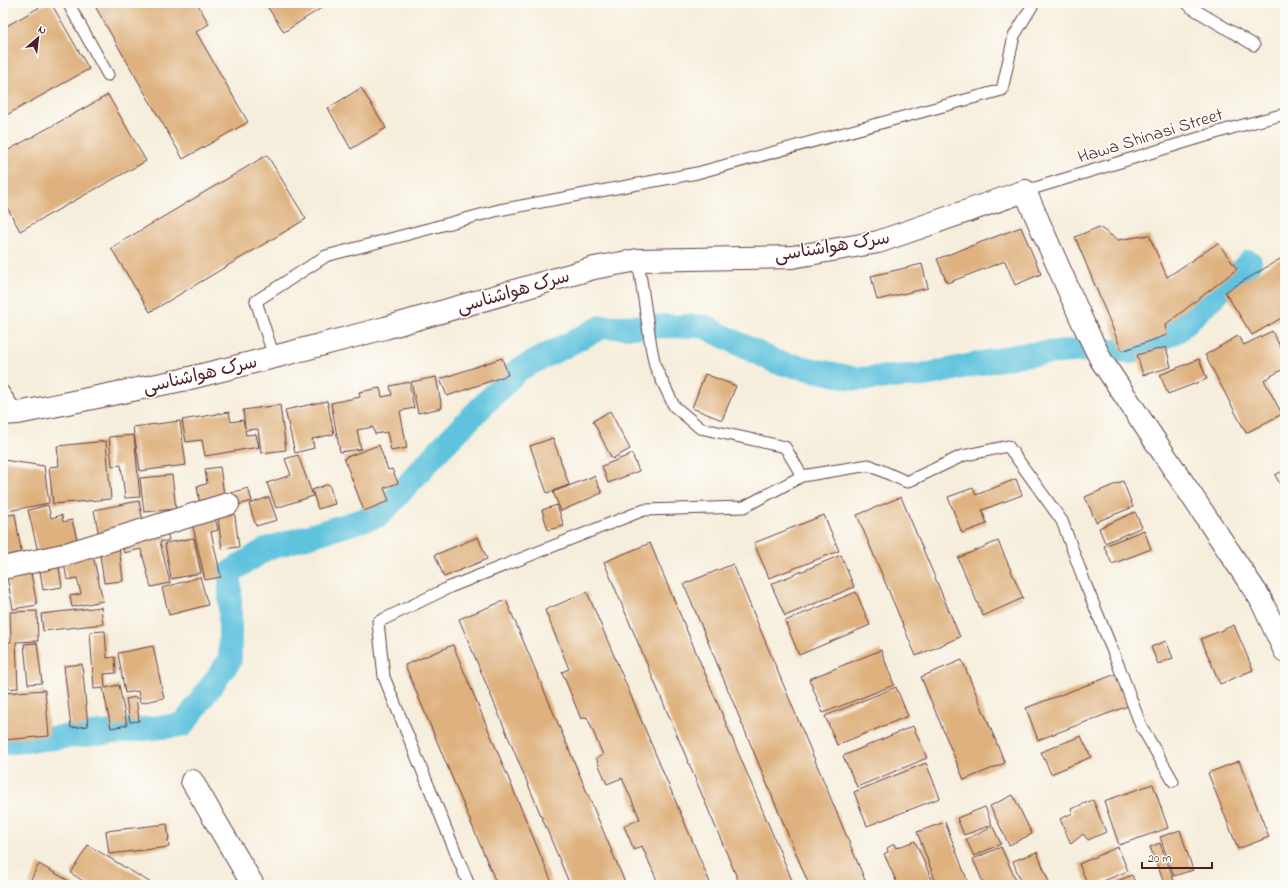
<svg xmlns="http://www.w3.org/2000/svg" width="1288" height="888" font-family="'Indie Flower','Playpen Sans Arabic',sans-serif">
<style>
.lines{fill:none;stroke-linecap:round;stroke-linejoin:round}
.canal{stroke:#60c3de;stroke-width:24}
.building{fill:#deb17e}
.service-casing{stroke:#643e46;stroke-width:13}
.minor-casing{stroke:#643e46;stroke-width:24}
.tertiary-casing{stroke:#643e46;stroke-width:24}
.service{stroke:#fff;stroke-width:11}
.minor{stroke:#fff;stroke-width:22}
.tertiary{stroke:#fff;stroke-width:22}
.labels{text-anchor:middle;stroke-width:3.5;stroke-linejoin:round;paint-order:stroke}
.street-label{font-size:18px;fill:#4a1f2b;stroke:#fdfcf7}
</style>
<rect width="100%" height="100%" fill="#fdfcf7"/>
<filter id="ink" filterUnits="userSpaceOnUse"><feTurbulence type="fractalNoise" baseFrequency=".025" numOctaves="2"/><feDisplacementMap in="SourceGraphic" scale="8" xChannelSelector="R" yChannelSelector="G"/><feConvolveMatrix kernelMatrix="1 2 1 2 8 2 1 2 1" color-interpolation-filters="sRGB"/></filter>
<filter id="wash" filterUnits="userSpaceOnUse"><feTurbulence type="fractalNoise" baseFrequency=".012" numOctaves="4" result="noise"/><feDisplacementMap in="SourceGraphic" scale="16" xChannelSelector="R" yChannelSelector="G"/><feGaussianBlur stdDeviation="0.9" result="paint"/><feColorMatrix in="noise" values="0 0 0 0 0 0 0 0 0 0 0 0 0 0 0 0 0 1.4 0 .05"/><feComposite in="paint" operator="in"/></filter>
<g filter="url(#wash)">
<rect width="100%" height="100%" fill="#f6eedc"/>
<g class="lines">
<path class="canal" d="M3 743 183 725 230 660V572L266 549 380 515 438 451 518 370 602 327 703 326 776 362 857 379 925 375 1020 355 1085 350 1133 352 1177 331 1250 262"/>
</g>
<g id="blocks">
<path class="building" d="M47 3H51L89 69 3 117V28Z
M105 3H197L209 24 196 32 248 122 183 159 96 8Z
M265 3H329L284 32Z
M361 88 386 128 351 149 328 108Z
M108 95 146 161 20 231 3 200V153Z
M267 155 306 219 150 312 111 248Z
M1021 227 1041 274 1015 285 1005 261 947 283 937 259Z
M1099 227 1118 240 1149 235 1167 277 1218 243 1237 269 1165 325 1167 335 1122 351 1075 237Z
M1285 256V316L1252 335 1225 292Z
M922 264 928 288 877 300 871 276Z
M1272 331 1285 356V368L1264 380 1282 414 1246 433 1205 355 1238 336 1244 345Z
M1285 338V351L1279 342Z
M1166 347 1171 367 1143 375 1137 355Z
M502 358 508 375 447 396 440 379Z
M1199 359 1207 379 1168 394 1160 375Z
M705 374 736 386 722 420 692 408Z
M436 377 442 408 418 413 411 382Z
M409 382 414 408 400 411 407 448 391 451 387 432 375 434 373 427 357 430 361 449 340 452 331 403 360 397 359 392 380 388 382 397 392 395 390 386Z
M327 401 334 434 312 439 314 448 295 453 285 410Z
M280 405 286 450 261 453 258 429 245 430 246 435 256 434 259 447 205 456 202 440 186 442 182 420 229 412 231 422 243 420 245 428 243 410Z
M610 411 630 449 612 459 593 421Z
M180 421 186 465 140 471 133 427Z
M134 435 140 497 125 498 121 465 112 466 109 437Z
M553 438 569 485 547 493 530 446Z
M106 441 111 499 53 504 49 467 59 466 57 446Z
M379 445 388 470 392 469 398 483 384 488 389 501 364 511 344 458Z
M632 454 639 471 608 483 602 466Z
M298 455 313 496 276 508 267 483 291 475 285 459Z
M3 460 44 466 49 503 3 512Z
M220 467 225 502 200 505 197 486 207 484 205 469Z
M1285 470V493L1275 475Z
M172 475 176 509 144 512 140 478Z
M594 476 602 493 561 511 553 492Z
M1016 479 1022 495 982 510 987 524 962 533 948 497 973 488 976 495Z
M1123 481 1133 507 1096 522 1085 497Z
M329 484 335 504 318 509 312 490Z
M248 488 252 501 231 507 227 494Z
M269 497 277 520 256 526 249 504Z
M901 497 960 637 916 656 857 515Z
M139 501 144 527 99 536 94 510Z
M48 505 51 518 62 515 63 522 72 520 79 547 39 556 28 510Z
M557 505 564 526 548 530 542 510Z
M234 509 239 547 222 549 217 511Z
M1135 512 1142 527 1105 543 1099 528Z
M15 514 23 563 3 566V516Z
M214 514 218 530 211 532 221 577 205 580 191 518Z
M824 515 839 551 769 578 754 543Z
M166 528 169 540 160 542 170 583 151 587 141 549 124 553 121 540Z
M1144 530 1151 549 1112 564 1104 546Z
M478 537 487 559 444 577 435 555Z
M194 538 201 573 171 579 165 543Z
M998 541 1023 598 983 616 958 558Z
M650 543 794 885H740L604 562Z
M119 546 123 581 104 583 99 548Z
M92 551 103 601 72 607 70 596 81 594 77 578 67 580 63 557Z
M841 555 854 587 785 616 771 584Z
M58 561 62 587 43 590 39 564Z
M733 564 867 885H809L684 584Z
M31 573 37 605 13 609 7 577Z
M200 577 208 605 169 615 162 588Z
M587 592 711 885H659L642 846 634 850 624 826 640 819 622 778 607 784 596 758 603 755 587 717 581 719 562 672 569 669 545 610Z
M856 592 870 625 799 655 785 621Z
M506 600 626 885H570L459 619Z
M101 607 103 624 43 631 41 614Z
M37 611 38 641 16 642 18 688 3 689V643L11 642 10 612Z
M1234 625 1253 670 1220 684 1201 639Z
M105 631 107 658 115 657 116 673 104 674 105 688 119 685 127 725 111 728 103 688 94 689 90 632Z
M1166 641 1173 658 1158 664 1151 647Z
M37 643 42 683 28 684 24 644Z
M453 645 553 885H497L405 665Z
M153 646 164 698 140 703 138 691 125 693 118 653Z
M881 650 894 685 823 713 809 679Z
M962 660 1005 763 964 780 921 677Z
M82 664 88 726 71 728 64 666Z
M1116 674 1128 706 1038 740 1026 708Z
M896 687 908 716 837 745 825 716Z
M45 690 49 736 3 740V693Z
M136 697 139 721 130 722 126 699Z
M913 726 927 758 857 787 843 756Z
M1081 736 1091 757 1051 774 1041 752Z
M1239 761 1269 837 1238 849 1208 773Z
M926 763 940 798 867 826 854 792Z
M1153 784 1168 828 1119 845 1104 801Z
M1013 795 1032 834 1009 845 990 806Z
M1093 800 1106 832 1088 840 1083 834 1071 844 1060 819 1073 813 1071 809Z
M985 807 992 825 964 835 957 818Z
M945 822 969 885H937L917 832Z
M167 824 169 839H168L169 847 109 854 106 831Z
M993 827 1001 844 974 856 966 839Z
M1180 830 1193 870 1174 876 1160 837Z
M915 841 934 885H898L884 854 888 852 887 848 894 844 896 848Z
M1160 843 1174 881 1165 885 1150 847Z
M88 845 151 883 150 885H89L71 873Z
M1001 847 1018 885H984L973 859Z
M1118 847 1128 871 1094 885H1088L1079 864Z
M1037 852 1050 885H1022L1013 861Z
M39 864 76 885H28Z
M1132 875 1136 885H1108Z"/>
</g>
</g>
<g filter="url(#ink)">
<use href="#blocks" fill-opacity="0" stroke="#643e46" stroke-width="1"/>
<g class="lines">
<g class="service-casing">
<path id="service" d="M68 3 108 75
M1187 3 1192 8 1254 45
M1025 191 1232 128 1285 114
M638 260 651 346 655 366 674 406 700 428 785 447 802 476
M274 357 256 301 326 256 499 210 697 173 1002 90 1014 36 1034 3
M3 391 18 413
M469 885 384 677 378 622 450 587 644 510 744 507 802 476 869 465 907 482 962 456 1008 446 1062 521 1085 583 1118 664 1141 726 1173 781"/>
</g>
<g class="minor-casing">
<path id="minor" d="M1025 191 1084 325 1101 360 1260 598 1285 651
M3 568 63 555 228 504
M192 781 253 885"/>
</g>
<g class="tertiary-casing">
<path id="tertiary" d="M3 414 18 413 182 380 274 357 385 328 594 268 638 260 792 257 878 242 1025 191"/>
</g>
<use href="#service" class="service"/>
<use href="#minor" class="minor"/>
<use href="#tertiary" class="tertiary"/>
</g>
</g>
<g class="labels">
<g class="street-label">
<text transform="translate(1150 135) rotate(-17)" y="6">Hawa Shinasi Street</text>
<text transform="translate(832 246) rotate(-9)" y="6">سرک هواشناسی</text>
<text transform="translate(513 291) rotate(-16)" y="6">سرک هواشناسی</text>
<text transform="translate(200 374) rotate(-13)" y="6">سرک هواشناسی</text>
</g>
</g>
<rect width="1288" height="888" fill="none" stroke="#fdfcf7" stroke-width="16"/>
<g transform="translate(38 38) rotate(28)" stroke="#fdfcf7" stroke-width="3" paint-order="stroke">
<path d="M0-3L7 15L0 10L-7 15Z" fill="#4a1f2b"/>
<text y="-6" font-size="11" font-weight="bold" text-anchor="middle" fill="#4a1f2b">N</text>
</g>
<path d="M1142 862v6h70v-6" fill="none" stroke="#4a1f2b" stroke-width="2"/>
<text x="1148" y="862" font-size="12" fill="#4a1f2b" stroke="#fdfcf7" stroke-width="3" paint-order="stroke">20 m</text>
</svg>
